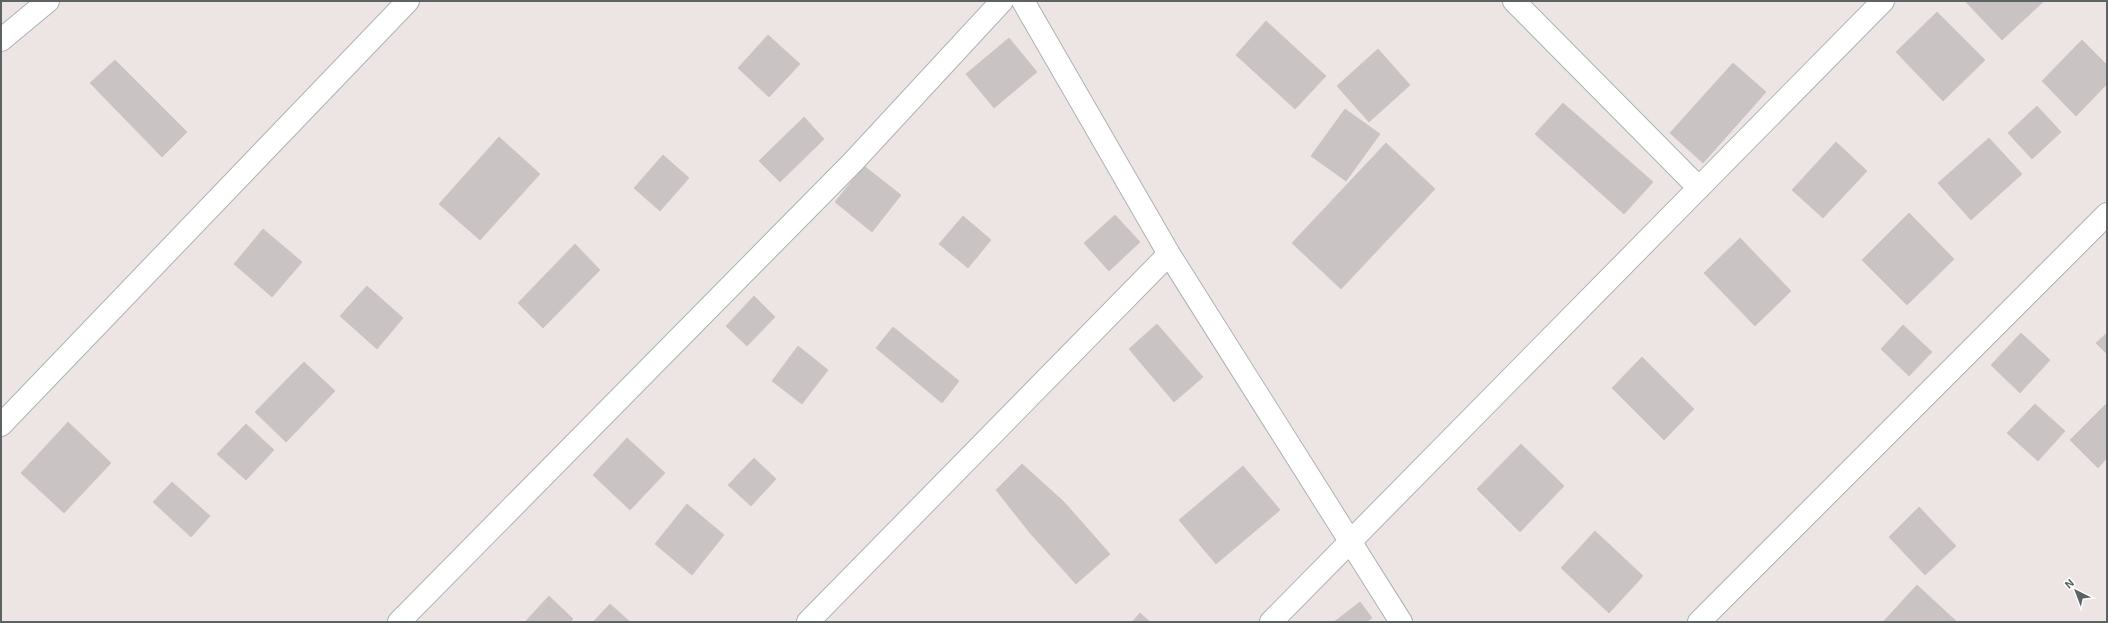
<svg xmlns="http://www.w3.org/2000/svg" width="2108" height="623" font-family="'Exo 2',sans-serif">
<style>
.building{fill:#cac3c3;stroke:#d1c4c4}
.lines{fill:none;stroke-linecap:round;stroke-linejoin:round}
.street-casing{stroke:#adb3b3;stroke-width:24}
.secondary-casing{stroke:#acb3b2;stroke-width:24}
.street{stroke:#fff;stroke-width:22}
.secondary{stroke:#fff;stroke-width:22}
</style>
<rect width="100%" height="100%" fill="#ede5e4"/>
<path class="building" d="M1965 1H2044L2002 40Z
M1937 12 1985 60 1943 101 1896 52Z
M1266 21 1326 76 1295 109 1236 55Z
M768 35 800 64 769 97 738 68Z
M1009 38 1037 72 994 108 966 74Z
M2082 40 2107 65V84L2076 116 2042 81Z
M1378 49 1410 85 1369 122 1337 86Z
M115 60 187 132 162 157 90 83Z
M1733 63 1766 92 1703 163 1670 133Z
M1563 103 1653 182 1624 214 1535 134Z
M2037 106 2061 132 2032 159 2008 133Z
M1345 109 1380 134 1346 181 1311 156Z
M804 117 824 139 780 182 759 161Z
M499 137 540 174 480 240 439 204Z
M1989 138 2022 174 1971 220 1938 183Z
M1836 142 1867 171 1823 218 1792 190Z
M1386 143 1435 189 1341 289 1292 243Z
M663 155 689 178 660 211 634 188Z
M864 166 901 195 872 232 835 202Z
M1909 213 1954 259 1907 305 1862 260Z
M1115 215 1140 242 1109 271 1084 243Z
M963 216 991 240 968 268 939 244Z
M263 229 302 262 272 297 234 264Z
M1740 238 1791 291 1755 326 1704 273Z
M575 244 600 270 543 328 518 303Z
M367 286 403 318 377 349 340 316Z
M754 296 775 317 747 346 726 326Z
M1157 324 1203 377 1174 402 1129 349Z
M1903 325 1932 352 1909 376 1881 349Z
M893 327 959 381 942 403 876 348Z
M2021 333 2050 360 2020 393 1991 365Z
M2107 333V354L2096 343Z
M798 346 828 370 802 404 772 381Z
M1642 357 1694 409 1664 440 1612 388Z
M304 362 335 391 286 442 255 412Z
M2107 403V458L2098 468 2070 440Z
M2035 404 2065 431 2038 461 2007 433Z
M68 422 111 463 64 513 21 473Z
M246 424 274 450 246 480 217 454Z
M627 438 665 473 630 510 593 475Z
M1521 444 1564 486 1520 532 1477 489Z
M754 458 776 479 751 506 728 485Z
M1022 464 1064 502 1030 533 996 490Z
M1243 466 1280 510 1216 564 1179 520Z
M172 482 210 516 191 537 153 502Z
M1064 502 1110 554 1076 584 1030 533Z
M687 504 724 535 692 575 655 544Z
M1919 507 1956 546 1925 575 1889 537Z
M1595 531 1643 576 1609 613 1561 568Z
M1917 585 1957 622H1883Z
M549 596 573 619 570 622H525Z
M1360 602 1372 618 1366 622H1334Z
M610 604 630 622H593Z
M1140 613 1150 622H1132Z"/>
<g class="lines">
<g class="street-casing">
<path id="street" d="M1023 1 1169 254 1401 622
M1514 1 1699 188
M1 425 408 1
M399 622 853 162 1002 1
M808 622 1169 254
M1271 622 1883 1
M1699 622 2107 214"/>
</g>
<g class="secondary-casing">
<path id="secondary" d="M1 40 48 1"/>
</g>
<use href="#street" class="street"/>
<use href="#secondary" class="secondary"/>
</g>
<rect width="2108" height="623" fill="none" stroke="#5c6362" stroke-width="4"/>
<g transform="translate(2076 591) rotate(318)" stroke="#ffffff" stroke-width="3" paint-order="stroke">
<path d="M0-3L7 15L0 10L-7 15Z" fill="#5c6362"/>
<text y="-6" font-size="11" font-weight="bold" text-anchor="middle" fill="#5c6362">N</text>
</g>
</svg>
